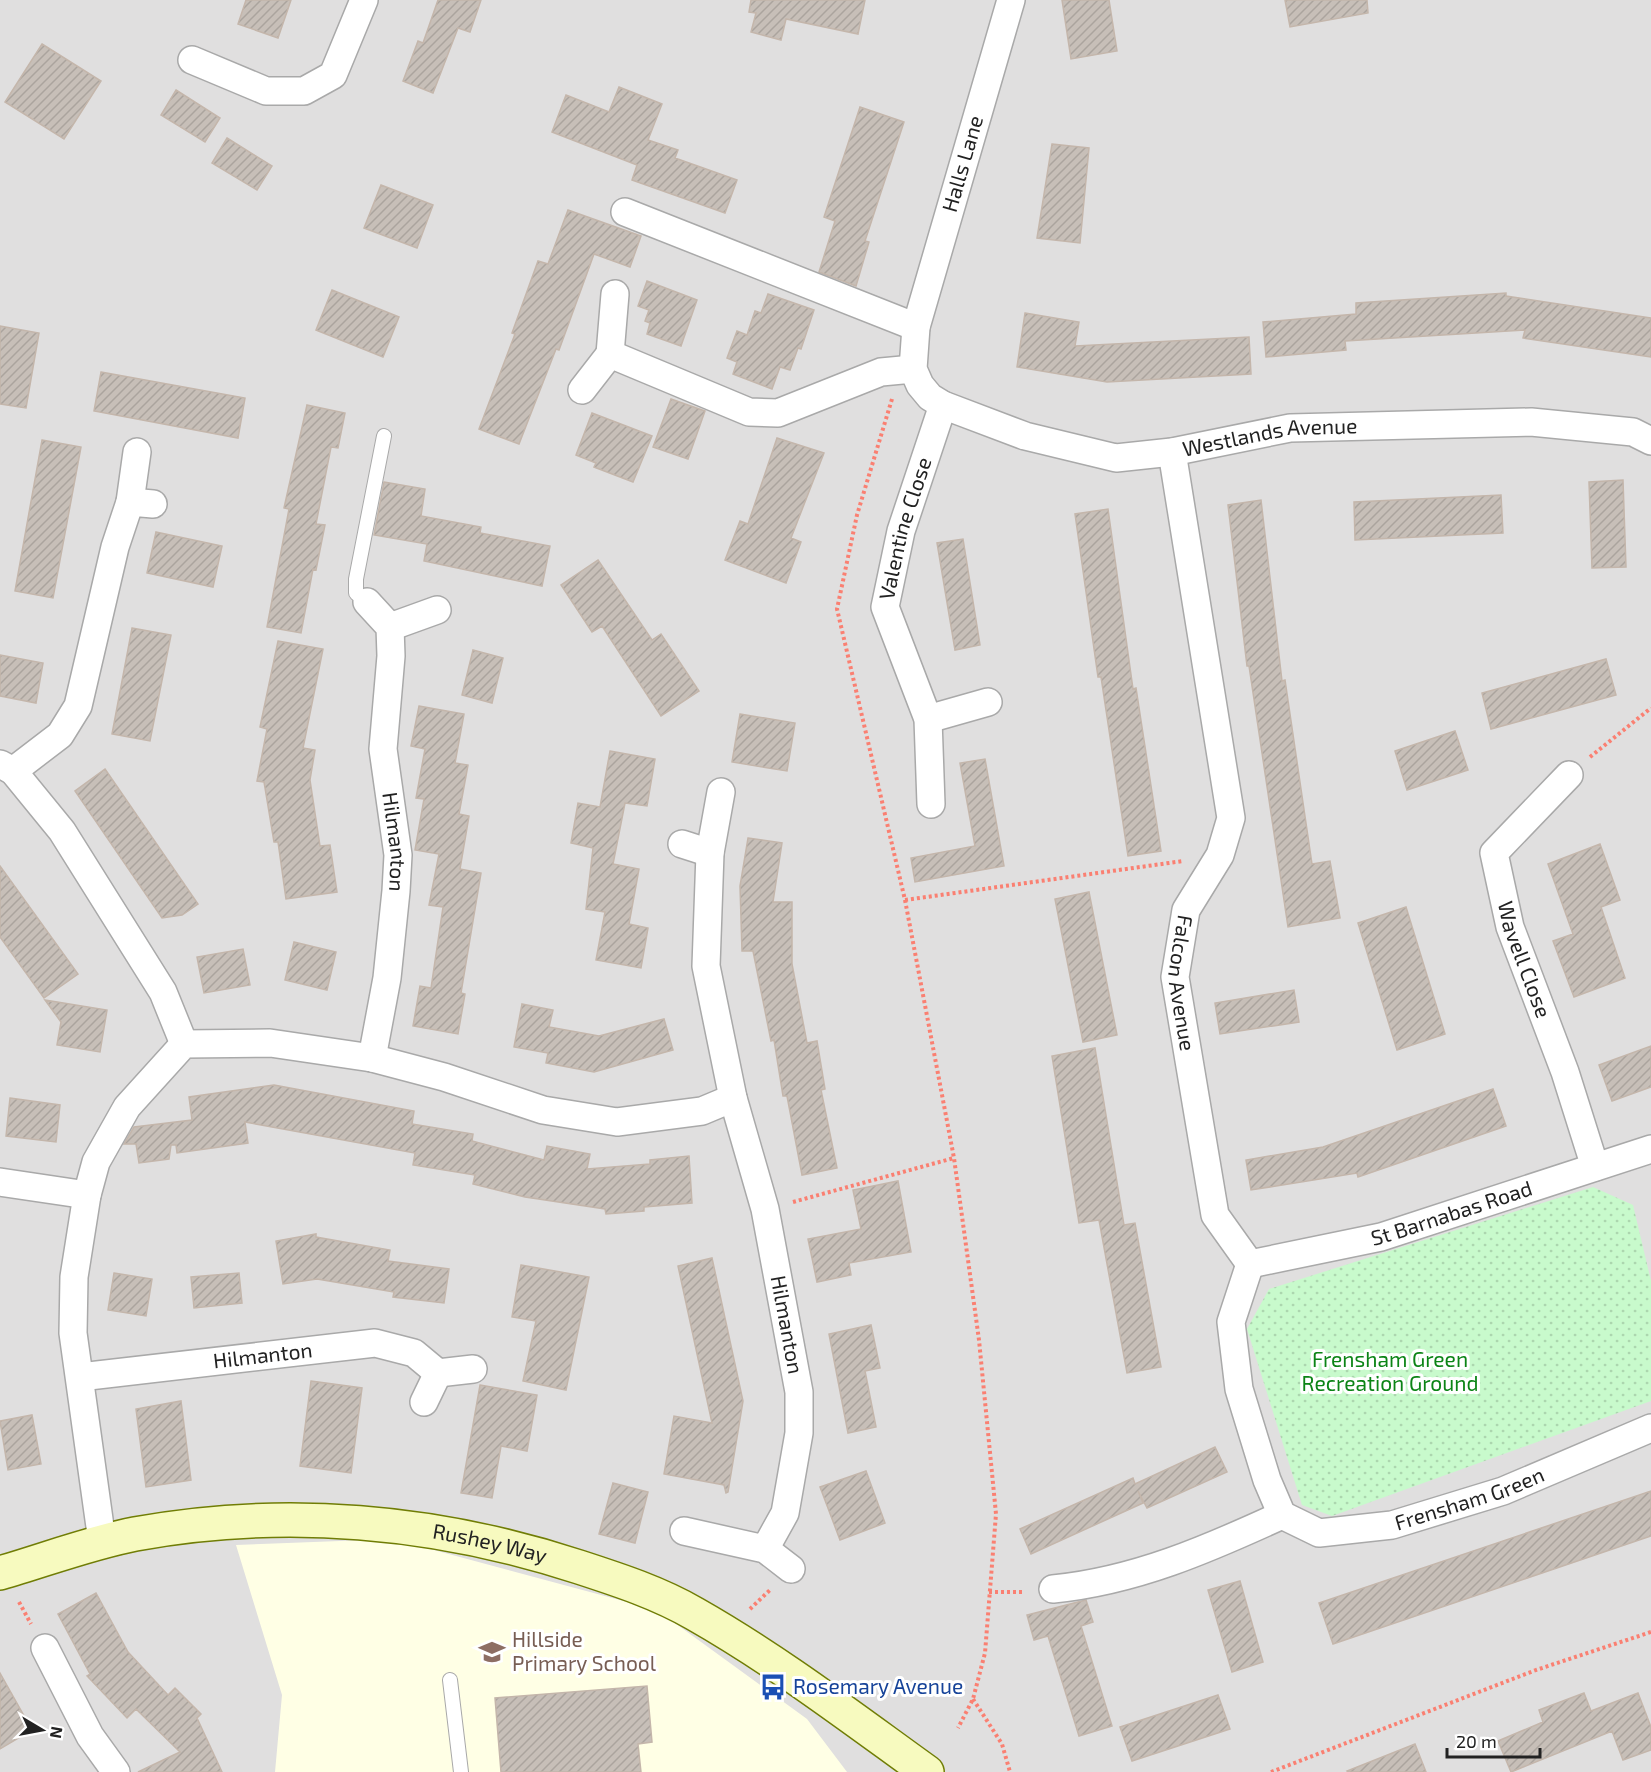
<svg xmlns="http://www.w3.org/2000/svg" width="1651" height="1772" font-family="'Exo 2',sans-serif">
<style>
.residential{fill:#e0dfdf}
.education{fill:#ffffe5}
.park{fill:url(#park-dots)}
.building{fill:url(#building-hatch);stroke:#c4b6ab;stroke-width:1.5}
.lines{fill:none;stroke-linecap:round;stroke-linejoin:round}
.lane-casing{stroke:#a9a9a9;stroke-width:16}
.street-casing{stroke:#a9a9a9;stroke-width:30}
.secondary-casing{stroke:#707d05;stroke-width:36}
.path{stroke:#fa8072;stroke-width:4;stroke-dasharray:3 3;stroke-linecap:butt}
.lane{stroke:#fff;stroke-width:14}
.street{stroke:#fff;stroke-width:27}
.secondary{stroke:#f7fabf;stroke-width:33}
.labels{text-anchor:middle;stroke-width:6;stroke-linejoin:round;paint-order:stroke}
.street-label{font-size:21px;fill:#222;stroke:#fff}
.park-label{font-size:21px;fill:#0c8416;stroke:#fff}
.education-label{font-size:21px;fill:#785e54;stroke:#fff;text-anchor:start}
.transit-label{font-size:21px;fill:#164399;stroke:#fff;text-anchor:start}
</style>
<defs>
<pattern id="park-dots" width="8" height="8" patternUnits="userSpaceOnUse" patternTransform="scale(1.5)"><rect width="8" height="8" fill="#c8facc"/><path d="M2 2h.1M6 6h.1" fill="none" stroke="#acd6af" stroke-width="1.8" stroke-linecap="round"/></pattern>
<pattern id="building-hatch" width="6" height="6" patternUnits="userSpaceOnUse" patternTransform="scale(1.5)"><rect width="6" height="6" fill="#c7bfb8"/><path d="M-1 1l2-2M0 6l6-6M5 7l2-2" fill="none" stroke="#aba49e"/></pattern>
</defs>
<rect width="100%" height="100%" fill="#f2efe9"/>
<path class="residential" d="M0 0H1651V1772H0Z"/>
<path class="education" d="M393 1539 657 1610 807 1719 847 1772H275L282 1695 236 1545Z"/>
<path class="park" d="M1593 1187 1633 1205 1651 1281V1401L1332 1516 1302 1505 1247 1329 1269 1289Z"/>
<path class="building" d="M246 0H291L278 38 238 24Z
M438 0H481L470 32 458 28 433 93 403 81 418 41 423 43Z
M751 0H865L858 34 786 19 781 40 751 32 756 13 749 12Z
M1062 0H1109L1117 51 1071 59Z
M1285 0H1367L1368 13 1290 27Z
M42 44 101 81 64 139 5 102Z
M619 87 662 104 648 140 678 150 675 158 737 180 725 213 632 180 637 165 552 132 566 95 609 112Z
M176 90 220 118 205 142 161 115Z
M860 107 904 122 865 241 869 242 856 286 819 272 835 221 824 217Z
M227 138 272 166 257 190 212 163Z
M1052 144 1089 148 1080 243 1037 238Z
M381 185 433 205 417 248 364 228Z
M568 210 641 236 630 267 594 254 559 350 556 349 519 444 479 429 515 334 512 333 538 261 548 264Z
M647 281 697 300 681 346 647 334 650 323 645 321 649 310 638 306Z
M332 290 399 317 383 357 316 330Z
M1506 293V296L1651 318V357L1523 338 1525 330 1345 341 1346 350 1266 357 1263 322 1356 314V303Z
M768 294 814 310 801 349 798 348 790 370 780 367 772 389 733 374 737 362 727 358 737 331 747 335 755 311 761 313Z
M1025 313 1079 322 1075 346 1249 337 1251 374 1107 382 1017 367Z
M0 326 39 333 26 408 0 404Z
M101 372 245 398 238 438 94 411Z
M671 399 705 411 688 459 653 447Z
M307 405 345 413 338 448 331 447 316 524 325 525 316 570 313 569 301 633 267 627 289 509 284 508Z
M592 413 652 436 633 482 594 467 596 463 576 455Z
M777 438 824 453 791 538 801 542 786 583 725 560 740 521 748 524Z
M42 440 81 447 53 598 15 591Z
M1623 480 1626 567 1592 568 1589 482Z
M384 482 425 489 421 516 481 527 480 533 550 546 542 586 424 561 427 544 374 535Z
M1501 495 1503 533 1355 540 1354 502Z
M1261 500 1282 681 1285 680 1312 864 1330 861 1340 918 1288 927 1249 666H1247L1228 505Z
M1108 509 1133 689 1136 688 1161 851 1128 856 1101 677H1098L1075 514Z
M156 532 222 546 213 587 147 573Z
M963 539 980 645 955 650 937 543Z
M598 560 652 640 661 634 699 691 661 716 602 626 592 632 561 585Z
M132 628 171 635 150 741 112 734Z
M278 641 323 649 303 748 315 750 310 780 320 846 330 845 337 892 286 899 278 842H274L264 782 257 781 267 729 260 727Z
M473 650 503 658 492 703 462 695Z
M0 655 43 663 36 703 0 696Z
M1606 659 1616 695 1491 729 1482 693Z
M419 706 464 714 455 763 468 765 459 814 469 816 460 869 481 873 461 993 465 994 458 1034 413 1026 420 986 431 988 443 907 429 905 439 854 415 850 424 799 416 798 425 749 411 746Z
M740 714 795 723 787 771 732 762Z
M1455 731 1468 770 1407 790 1395 751Z
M610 751 655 759 647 806 625 803 613 864 639 869 629 924 648 928 641 968 596 960 605 912 586 909 593 848 571 843 578 803 600 807Z
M985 759 1004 866 915 882 911 858 975 846 960 763Z
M105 769 198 904 182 915 162 918 75 791Z
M748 838 782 843 773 902H792V964L807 1043 817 1041 825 1089 821 1090 837 1168 802 1175 787 1096H783L774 1040 771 1041 753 951H742L740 886Z
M1600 844 1620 900 1601 907 1625 978 1574 997 1553 941 1573 934 1548 864Z
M0 866 78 974 44 998 0 937Z
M1089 892 1117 1035 1083 1042 1055 899Z
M1406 907 1445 1034 1397 1050 1358 923Z
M294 942 336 952 327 990 285 980Z
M243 949 250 985 204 993 197 957Z
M1294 990 1299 1022 1220 1034 1215 1003Z
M45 1000 107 1010 100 1052 57 1045 61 1022Z
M522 1004 553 1010 549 1027 599 1036 664 1019 673 1050 594 1072 546 1063 548 1053 514 1047Z
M1651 1046V1087L1612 1101 1599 1065Z
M1095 1048 1124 1225 1135 1223 1161 1367 1127 1373 1099 1220 1079 1223 1052 1056Z
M274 1085 414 1111 412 1124 473 1134 472 1141 544 1160 547 1146 590 1154 587 1169 650 1164V1160L689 1156 692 1203 644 1207V1211L606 1214 605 1209 525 1197 473 1184 475 1175 413 1165 415 1153 245 1122 248 1143 177 1153 176 1145H171L169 1159 139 1163 136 1144H124L134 1127 192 1120 189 1097Z
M1493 1089 1506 1126 1358 1177 1357 1173 1251 1190 1246 1160 1323 1147Z
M10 1098 60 1105 56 1142 6 1136Z
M898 1181 911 1252 849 1263 851 1275 817 1282 808 1239 861 1229 853 1190Z
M316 1234V1237L390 1250 388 1261 449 1269 444 1303 393 1297 394 1292 317 1279 283 1284 276 1241Z
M712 1258 743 1401 728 1492 726 1493 724 1485 664 1474 674 1416 712 1423 678 1266Z
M521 1265 589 1277 566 1390 523 1381 536 1321 512 1317Z
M114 1273 152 1279 146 1316 108 1310Z
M239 1273 242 1303 194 1308 191 1277Z
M871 1325 880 1368 865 1371 876 1427 848 1433 829 1334Z
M311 1381 362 1388 351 1473 300 1466Z
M480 1385 537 1395 527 1451 501 1446 492 1498 461 1493Z
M181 1401 191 1480 146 1487 136 1409Z
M32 1415 41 1464 8 1470 0 1421Z
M1215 1447 1227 1472 1147 1508 1138 1491 1143 1503 1031 1554 1020 1529 1133 1478 1135 1484Z
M866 1471 885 1523 840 1540 820 1487Z
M613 1483 648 1492 635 1543 599 1534Z
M1651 1491V1536L1333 1644 1319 1603Z
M1240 1581 1263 1662 1232 1672 1208 1590Z
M96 1593 128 1652 168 1695 175 1688 201 1714 197 1718 222 1772H138L180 1752 136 1709 127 1718 87 1676 90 1674 58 1614Z
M1086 1600 1093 1622 1081 1626 1112 1726 1079 1736 1048 1636 1034 1640 1027 1615Z
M0 1673 32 1730 0 1749Z
M647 1686 652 1742 638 1744 641 1772H501L495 1698Z
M1584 1693 1591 1711 1638 1693 1651 1727V1750L1623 1760 1612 1731 1511 1772 1498 1741 1543 1722 1539 1710Z
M1218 1695 1230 1729 1132 1761 1120 1727Z
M1415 1744 1426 1772H1348L1347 1771Z"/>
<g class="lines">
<g class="lane-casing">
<path id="lane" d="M367 602 356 593V579L384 436
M450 1680 461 1772"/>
</g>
<g class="street-casing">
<g id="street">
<path id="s1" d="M1011 0 916 327 913 369 920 385 930 397 943 405 1025 436 1116 458 1172 452 1290 428 1531 422 1633 432 1651 441"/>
<path d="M192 60 266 91H304L333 75 364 0"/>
<path d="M625 212 916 327"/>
<path d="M610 354 615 294"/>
<path d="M582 390 610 354 749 412 778 413 881 372 913 369"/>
<path id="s2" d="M1172 452 1231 818 1220 855 1186 910 1175 977 1215 1215 1250 1264"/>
<path d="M130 502 137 452"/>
<path id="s3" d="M367 602 390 627 391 656 383 749 398 855 396 891 387 978 372 1058"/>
<path d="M390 627 437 610"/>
<path d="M928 719 988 702"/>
<path d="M0 764 13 771 62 831 163 992 184 1044"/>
<path d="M13 771 60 735 78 706 115 547 130 502 153 504"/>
<path id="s4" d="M1569 775 1494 853 1510 927 1565 1072 1595 1167"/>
<path id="s5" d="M721 792 710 853 706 966 733 1098 765 1209 799 1392V1433L785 1513 765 1549"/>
<path id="s6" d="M931 804 928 719 885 607 901 531 943 405"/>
<path d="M682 844 710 853"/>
<path d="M0 1182 87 1195"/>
<path id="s7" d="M1250 1264 1231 1322 1239 1389 1267 1480 1282 1515 1319 1533 1392 1525 1503 1491 1651 1428"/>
<path id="s8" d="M1250 1264 1381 1237 1651 1149"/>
<path id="s9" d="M80 1377 375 1343 414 1353 438 1373 473 1369"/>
<path d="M424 1402 438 1373"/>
<path d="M684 1531 765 1549 791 1569"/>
<path d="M102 1541 73 1333 74 1277 87 1195 96 1162 127 1107 184 1044 270 1043 372 1058 444 1077 543 1110 617 1122 702 1111 733 1098"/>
<path d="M1053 1589C1135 1581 1208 1549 1282 1515"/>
<path d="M45 1648 90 1736 116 1772"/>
</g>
</g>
<g class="secondary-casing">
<g id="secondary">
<path id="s10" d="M0 1573C45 1560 89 1543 135 1534 284 1507 436 1520 579 1567 619 1580 659 1593 695 1614 776 1660 852 1718 927 1772"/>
</g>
</g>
<path class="path" d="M892 399 857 515 837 609 905 900 954 1158 979 1340 996 1514 985 1653 973 1699 958 1728
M1590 757 1651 708
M905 900 1183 861
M793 1202 954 1158
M989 1592H1024
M19 1602 31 1624
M750 1609 771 1589
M973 1699 1002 1744 1010 1772
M1271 1772 1536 1670 1651 1632"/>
<use href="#lane" class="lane"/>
<use href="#street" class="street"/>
<use href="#secondary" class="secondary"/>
</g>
<defs>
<g id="school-bare" transform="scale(2.07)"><path d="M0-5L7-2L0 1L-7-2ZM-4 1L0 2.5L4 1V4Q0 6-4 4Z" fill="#8d6e63" stroke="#fff" stroke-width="2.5" paint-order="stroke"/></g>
<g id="bus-bare" transform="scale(2.07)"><path d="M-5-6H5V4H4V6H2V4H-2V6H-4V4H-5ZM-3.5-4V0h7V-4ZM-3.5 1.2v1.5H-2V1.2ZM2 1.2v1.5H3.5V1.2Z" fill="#1a4fb4" stroke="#fff" stroke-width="2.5" paint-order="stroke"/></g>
</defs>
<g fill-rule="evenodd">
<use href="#school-bare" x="492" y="1652"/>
<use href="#bus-bare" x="773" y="1687"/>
</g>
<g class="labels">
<g class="street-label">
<text transform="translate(963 164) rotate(-74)" y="7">Halls Lane</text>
<text dy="7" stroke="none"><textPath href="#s1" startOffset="768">Westlands Avenue</textPath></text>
<text dy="7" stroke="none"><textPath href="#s6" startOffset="286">Valentine Close</textPath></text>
<text dy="7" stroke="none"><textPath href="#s3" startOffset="250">Hilmanton</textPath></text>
<text dy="7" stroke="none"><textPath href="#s4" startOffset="219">Wavell Close</textPath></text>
<text dy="7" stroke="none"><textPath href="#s2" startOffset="548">Falcon Avenue</textPath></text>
<text dy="7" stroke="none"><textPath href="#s8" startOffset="208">St Barnabas Road</textPath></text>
<text dy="7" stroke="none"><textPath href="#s5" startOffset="543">Hilmanton</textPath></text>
<text dy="7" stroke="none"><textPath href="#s9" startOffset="184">Hilmanton</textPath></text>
<text dy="7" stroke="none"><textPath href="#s7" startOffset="458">Frensham Green</textPath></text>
<text dy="7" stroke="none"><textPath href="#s10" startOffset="498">Rushey Way</textPath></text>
</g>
<g class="park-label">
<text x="1390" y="1367">Frensham Green<tspan x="1390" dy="24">Recreation Ground</tspan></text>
</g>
<g class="education-label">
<text x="512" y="1647">Hillside<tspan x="512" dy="24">Primary School</tspan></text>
</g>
<g class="transit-label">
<text x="793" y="1694">Rosemary Avenue</text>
</g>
</g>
<g transform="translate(42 1730) rotate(100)" stroke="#ffffff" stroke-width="4.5" paint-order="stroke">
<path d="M0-4.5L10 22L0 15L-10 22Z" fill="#222222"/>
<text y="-9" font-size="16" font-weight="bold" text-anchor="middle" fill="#222222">N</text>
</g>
<path d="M1447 1748v9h93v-9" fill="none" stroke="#222222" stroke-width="3"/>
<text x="1456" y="1748" font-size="18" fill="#222222" stroke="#ffffff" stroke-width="4.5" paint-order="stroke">20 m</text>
</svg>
